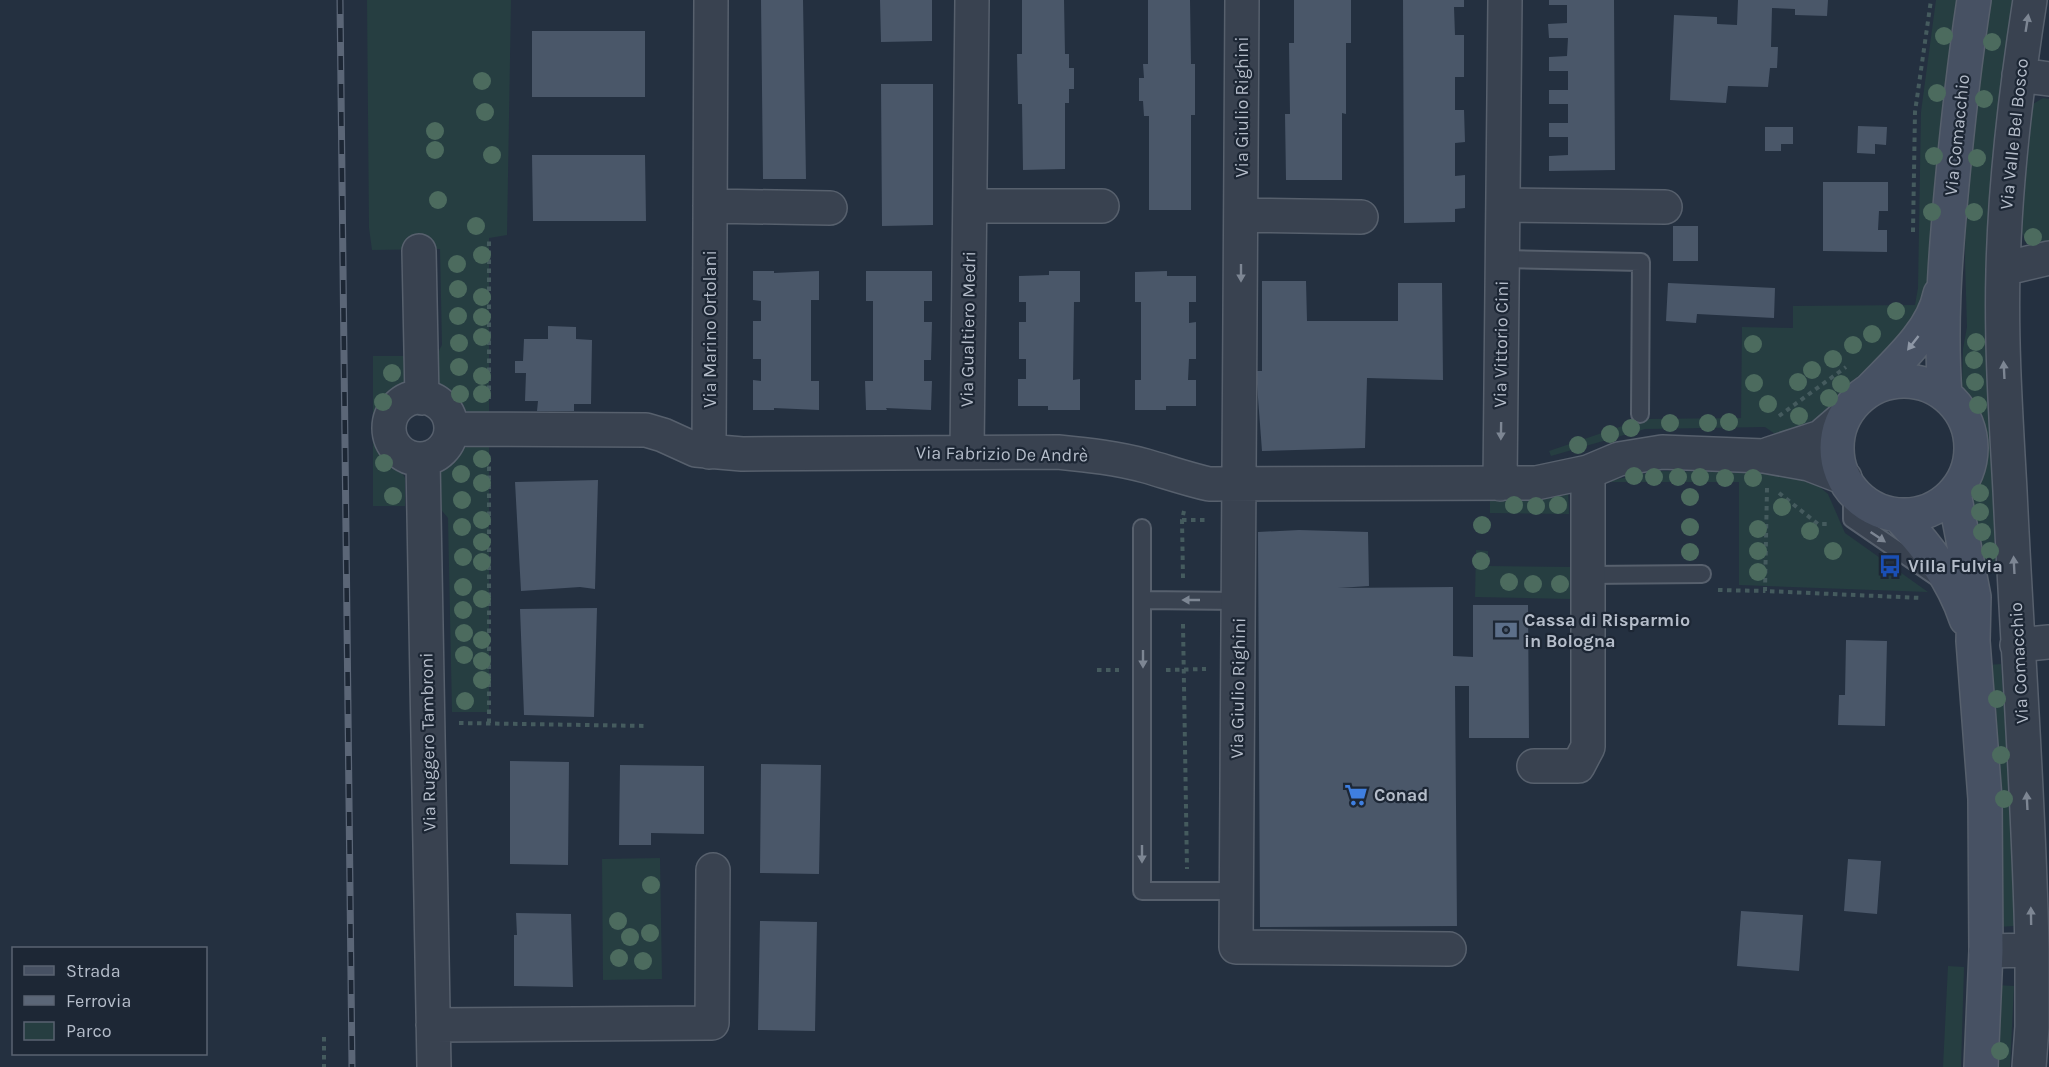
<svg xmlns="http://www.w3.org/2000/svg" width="2049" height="1067" font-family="Karla,sans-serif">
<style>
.green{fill:#263e41}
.building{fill:#4a5769}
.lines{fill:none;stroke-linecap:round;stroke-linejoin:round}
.lane-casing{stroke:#57606d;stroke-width:20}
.street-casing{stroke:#57606d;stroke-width:36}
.secondary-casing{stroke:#57606d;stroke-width:36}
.path{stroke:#455b5e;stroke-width:4;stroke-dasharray:4.5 4.5;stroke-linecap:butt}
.lane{stroke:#394250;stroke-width:16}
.street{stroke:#394250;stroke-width:33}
.secondary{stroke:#475163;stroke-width:33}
.rail-casing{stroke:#5b6677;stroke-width:7}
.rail{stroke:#1d2735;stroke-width:4.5;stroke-dasharray:14;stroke-linecap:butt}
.tree{fill:#4c6b5e}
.oneway{fill:#7d8693}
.oneway2{fill:#8e97a6}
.labels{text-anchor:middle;stroke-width:4.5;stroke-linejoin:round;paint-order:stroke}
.street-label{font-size:18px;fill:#b5bdca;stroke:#1d2735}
.poi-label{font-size:18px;font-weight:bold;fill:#b5bdca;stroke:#1d2735;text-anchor:start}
</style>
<rect width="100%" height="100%" fill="#243040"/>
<path class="green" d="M367 0H511L507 235 489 238V414C473 412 441 411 435 391 434 387 435 380 435 376 435 364 435 356 442 345L440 249 372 250 369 228Z
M1936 0H1959L1935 281 1886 360 1866 370 1846 386 1820 417 1778 436 1765 427 1645 429 1551 456 1549 451 1643 419 1741 418 1742 327 1793 328V306L1915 305 1918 288 1921 112Z
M1989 0H2020L2007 580 1984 569 1967 501 1981 462 1980 439 1966 409 1962 385 1963 349 1967 327 1965 260 1966 184Z
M2043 98 2049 99V245L2037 248 2027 243 2020 229 2033 104Z
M373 356H404V383L400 393 393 401 383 426 384 442 405 478V506H373Z
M489 443V712H452L448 518 438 506C438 496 436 476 438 467 444 448 473 446 489 443Z
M1657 471 1797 473 1815 483 1828 494 1845 533 1928 592 1739 585V482H1604Z
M1568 489 1569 514 1490 513V498Z
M1476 550 1488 551V566L1571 567 1570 599 1475 597Z
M2001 664 2011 810 2014 926 1997 927 1988 665Z
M660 858 662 979 603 980 602 859Z
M1948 966 1964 967 1961 1067H1943Z
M1996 985 2014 986 2010 1067H1992Z"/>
<path class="building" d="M761 0H803L806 179H763Z
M880 0H932V41L881 42Z
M1022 0H1064L1065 54H1069V68H1074V89H1069V103H1065V169L1023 170 1022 104H1018L1017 54H1022Z
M1148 0H1190L1191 64H1195V115H1191V210H1149V116H1144L1143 101H1139V78H1144L1143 64H1148Z
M1294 0H1351V43H1346V114L1342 113V180H1286L1285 114H1290L1289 43H1294Z
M1403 0H1464V7H1454L1455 35H1464V77H1455V110H1464L1465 142 1455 143V176L1465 175V208L1455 209V222L1404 223Z
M1549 0H1614L1615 170 1549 171V156L1568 155V137H1549V123H1568V104H1549V90H1568V71H1549V57L1567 56 1568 38H1549L1548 24 1567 23V5H1549Z
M1738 0H1828L1827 16 1795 15V9L1772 8 1771 47H1778L1777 68H1770L1768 87 1728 86 1726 103 1670 100 1674 15 1717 17V24L1737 25Z
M532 31H645V97H532Z
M881 84H933V225L882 226Z
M1858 126 1887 127 1886 145 1875 144V154L1857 153Z
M1765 127H1793V144H1781V151H1765Z
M532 155H645L646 221H533Z
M1823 182H1888V211H1879L1878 230H1887V252L1823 251Z
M1673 226H1698V261H1673Z
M753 271H774V273L819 271V300H811V381H819V410L774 408V410H753V380L761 381V359H753V321H761V301L753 300Z
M866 271H932V301H924V322H932L931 360H924V381H932L931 410 886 408 887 410H866L865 381H873V301H866Z
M1049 271H1080V302H1074L1073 380 1080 379V410H1048V406H1018V379H1026V359H1019V322H1026V302H1019V276L1049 275Z
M1167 271V276H1196V302H1189V323L1196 322V359H1189L1188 380H1196V406H1166V410H1135V380H1141V302H1135V272Z
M1262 281H1306L1307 321H1398V283H1442L1443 380 1367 378 1365 448 1262 451 1256 371H1262Z
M1668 283 1775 288 1774 318 1697 314 1696 323 1666 321Z
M548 326 576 327V339L592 340 591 404H574V411H537L538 401H525L526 373H515V361H523L524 339H548Z
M598 480 595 589 580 587 521 591 515 482Z
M1299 530 1368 532 1369 586 1338 588 1453 587V656L1473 657V605H1528L1529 738H1469V686H1455L1457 926 1260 927 1258 532Z
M597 608 594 717 524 715 520 609Z
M1846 640 1887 641 1885 726 1838 725 1839 695H1845Z
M510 761 569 762 568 865 510 864Z
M761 764 821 765 819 874 760 873Z
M620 765 704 766V834L651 833V845H619Z
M1848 859 1881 861 1877 914 1844 911Z
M1741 911 1803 915 1799 971 1737 966Z
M516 913 571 914 573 987 514 986V935H517Z
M760 921 817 922 815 1031 758 1030Z"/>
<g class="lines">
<g class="lane-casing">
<path id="lane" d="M1502 259 1641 262 1640 414
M1852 492V519L1935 576
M1142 528V891H1237
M1588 575 1702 574
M1142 600 1239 601"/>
</g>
<g class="street-casing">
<path id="street" d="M1242 0 1236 947 1449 949
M2019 75 2049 79
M1503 205 1665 207
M710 206 830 208
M970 206H1102
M1242 215 1361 217
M419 251 422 398
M2003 269 2049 258
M389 428a31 31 0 1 1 62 0a31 31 0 1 1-62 0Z
M451 429 646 430 663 435 696 450 742 454 1058 452C1088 455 1117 458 1146 466 1167 472 1187 479 1209 484L1536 483 1588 472 1619 459 1662 452 1764 456 1809 464 1845 478
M709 452 711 0
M967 452 972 0
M1769 454 1821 437 1842 419
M423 459 434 1067
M1500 484 1505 0
M2017 645 2049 642
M1534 766H1578L1588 747V472
M1986 951 2032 950C2029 797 2017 644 2010 491 2006 418 2001 345 2003 271 2005 180 2016 90 2030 0
M433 1025 712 1023 713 870
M2029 1067 2032 1027V950"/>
</g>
<g class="secondary-casing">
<path id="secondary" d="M1837 448a67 67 0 1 1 134 0a67 67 0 1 1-134 0Z
M1871 389C1896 363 1933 331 1940 294
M1945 395C1940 328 1945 261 1951 195 1957 130 1964 65 1974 0
M1954 493 1974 597 1973 641 1985 799 1986 951 1981 1067
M1899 516C1927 546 1953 579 1966 619"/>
</g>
<path class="path" d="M1913 232 1915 112 1931 0
M489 399V237
M1779 416 1846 367
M1767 488 1765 591 1922 598
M1779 493 1818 524H1830
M1182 520H1208
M1183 578 1182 520 1184 511
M1718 590 1765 591
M1183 624 1187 869
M1097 670H1119
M1166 670 1206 669
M459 723 647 726
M489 723V460
M324 1037V1067"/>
<use href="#lane" class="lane"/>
<use href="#street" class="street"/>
<use href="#secondary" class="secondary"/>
<g class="rail-casing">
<path id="rail" d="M340 0 352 1067"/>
</g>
<use href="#rail" class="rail"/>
</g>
<g class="tree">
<circle cx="1944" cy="36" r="9"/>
<circle cx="1992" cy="42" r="9"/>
<circle cx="482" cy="81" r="9"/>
<circle cx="1937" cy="93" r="9"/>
<circle cx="1984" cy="99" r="9"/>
<circle cx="485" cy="112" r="9"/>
<circle cx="435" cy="131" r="9"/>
<circle cx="435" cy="150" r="9"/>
<circle cx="492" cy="155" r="9"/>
<circle cx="1934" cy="156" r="9"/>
<circle cx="1977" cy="158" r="9"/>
<circle cx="438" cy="200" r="9"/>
<circle cx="1932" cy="212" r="9"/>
<circle cx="1974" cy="212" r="9"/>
<circle cx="476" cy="226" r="9"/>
<circle cx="2033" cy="237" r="9"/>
<circle cx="482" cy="255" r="9"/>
<circle cx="457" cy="264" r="9"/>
<circle cx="458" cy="289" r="9"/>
<circle cx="482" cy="297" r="9"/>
<circle cx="1896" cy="311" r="9"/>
<circle cx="458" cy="316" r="9"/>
<circle cx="482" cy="317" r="9"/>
<circle cx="1872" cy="334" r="9"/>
<circle cx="482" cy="337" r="9"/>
<circle cx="1976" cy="342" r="9"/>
<circle cx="459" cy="343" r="9"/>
<circle cx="1753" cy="344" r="9"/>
<circle cx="1853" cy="345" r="9"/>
<circle cx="1833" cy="359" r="9"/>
<circle cx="1974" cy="360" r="9"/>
<circle cx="459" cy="367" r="9"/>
<circle cx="1812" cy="370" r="9"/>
<circle cx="392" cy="373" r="9"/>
<circle cx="482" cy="376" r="9"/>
<circle cx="1798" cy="382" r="9"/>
<circle cx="1975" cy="382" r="9"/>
<circle cx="1754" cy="383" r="9"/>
<circle cx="1841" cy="384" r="9"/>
<circle cx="460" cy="394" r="9"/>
<circle cx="482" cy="394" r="9"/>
<circle cx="1829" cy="398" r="9"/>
<circle cx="383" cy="402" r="9"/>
<circle cx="1768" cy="404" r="9"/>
<circle cx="1978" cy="405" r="9"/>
<circle cx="1799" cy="416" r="9"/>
<circle cx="1729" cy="422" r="9"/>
<circle cx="1670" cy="423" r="9"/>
<circle cx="1708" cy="423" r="9"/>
<circle cx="1631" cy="428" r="9"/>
<circle cx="1610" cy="434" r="9"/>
<circle cx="1578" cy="445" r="9"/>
<circle cx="482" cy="459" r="9"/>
<circle cx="384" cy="463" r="9"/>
<circle cx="461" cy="474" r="9"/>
<circle cx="1634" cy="476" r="9"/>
<circle cx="1654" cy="477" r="9"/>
<circle cx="1678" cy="477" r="9"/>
<circle cx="1700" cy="477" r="9"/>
<circle cx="1725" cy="478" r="9"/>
<circle cx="1753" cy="478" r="9"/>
<circle cx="482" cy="483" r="9"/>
<circle cx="1980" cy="493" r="9"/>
<circle cx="393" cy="496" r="9"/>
<circle cx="1690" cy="497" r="9"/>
<circle cx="462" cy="500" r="9"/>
<circle cx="1514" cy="505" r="9"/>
<circle cx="1558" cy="505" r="9"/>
<circle cx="1536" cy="506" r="9"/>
<circle cx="1782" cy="507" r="9"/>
<circle cx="1980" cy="512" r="9"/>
<circle cx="482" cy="520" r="9"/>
<circle cx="1482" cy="525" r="9"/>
<circle cx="462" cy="527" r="9"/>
<circle cx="1690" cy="527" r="9"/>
<circle cx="1758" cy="529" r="9"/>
<circle cx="1810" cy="531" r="9"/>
<circle cx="1982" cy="532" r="9"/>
<circle cx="482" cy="542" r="9"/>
<circle cx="1758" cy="551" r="9"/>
<circle cx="1833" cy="551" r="9"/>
<circle cx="1990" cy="551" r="9"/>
<circle cx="1690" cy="552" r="9"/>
<circle cx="463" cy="557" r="9"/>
<circle cx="1481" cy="561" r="9"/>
<circle cx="482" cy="562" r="9"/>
<circle cx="1758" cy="572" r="9"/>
<circle cx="1509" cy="582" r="9"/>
<circle cx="1533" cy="584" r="9"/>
<circle cx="1560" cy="584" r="9"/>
<circle cx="463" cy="587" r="9"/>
<circle cx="482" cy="599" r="9"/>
<circle cx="463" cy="610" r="9"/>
<circle cx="464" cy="633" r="9"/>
<circle cx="482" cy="640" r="9"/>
<circle cx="464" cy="655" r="9"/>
<circle cx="482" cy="661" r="9"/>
<circle cx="482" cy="680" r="9"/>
<circle cx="1997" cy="699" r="9"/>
<circle cx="465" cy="701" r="9"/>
<circle cx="2001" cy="755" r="9"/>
<circle cx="2004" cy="799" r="9"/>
<circle cx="651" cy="885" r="9"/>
<circle cx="618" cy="921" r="9"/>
<circle cx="650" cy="933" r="9"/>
<circle cx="630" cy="937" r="9"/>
<circle cx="619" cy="958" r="9"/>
<circle cx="643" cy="961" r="9"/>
<circle cx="2000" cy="1051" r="9"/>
</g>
<defs><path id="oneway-solid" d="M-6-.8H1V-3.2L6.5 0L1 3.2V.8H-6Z" transform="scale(1.5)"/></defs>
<g class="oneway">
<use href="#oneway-solid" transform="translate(2027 23) rotate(-81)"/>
<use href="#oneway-solid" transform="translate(1241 273) rotate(90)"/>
<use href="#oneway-solid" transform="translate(2004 370) rotate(-93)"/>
<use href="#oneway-solid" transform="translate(1501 431) rotate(91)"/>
<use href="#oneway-solid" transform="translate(1878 537) rotate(34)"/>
<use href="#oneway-solid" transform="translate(2014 565) rotate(-93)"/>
<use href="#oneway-solid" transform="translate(1191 600) rotate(-180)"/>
<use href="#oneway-solid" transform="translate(1143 659) rotate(90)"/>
<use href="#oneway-solid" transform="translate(2027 801) rotate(-93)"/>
<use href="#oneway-solid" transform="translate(1142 854) rotate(90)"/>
<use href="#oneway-solid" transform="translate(2031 916) rotate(-91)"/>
</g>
<use class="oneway2" href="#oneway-solid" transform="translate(1913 343) rotate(128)"/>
<defs>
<g id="bus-bare" transform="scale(1.8)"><path d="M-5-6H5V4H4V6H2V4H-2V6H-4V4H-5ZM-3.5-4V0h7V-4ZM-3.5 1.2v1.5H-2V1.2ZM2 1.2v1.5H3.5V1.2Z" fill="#1a4fb4" stroke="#1d2735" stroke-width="2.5" paint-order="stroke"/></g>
<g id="bank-bare" transform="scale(1.8)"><path d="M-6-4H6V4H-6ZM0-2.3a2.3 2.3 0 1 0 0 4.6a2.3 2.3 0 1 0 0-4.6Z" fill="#5c6f8a" stroke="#1d2735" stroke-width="2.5" paint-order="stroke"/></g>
<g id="supermarket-bare" transform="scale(1.8)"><path d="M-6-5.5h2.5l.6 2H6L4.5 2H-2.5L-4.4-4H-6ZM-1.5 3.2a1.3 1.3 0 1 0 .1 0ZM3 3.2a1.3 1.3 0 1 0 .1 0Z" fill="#3f7fe0" stroke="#1d2735" stroke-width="2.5" paint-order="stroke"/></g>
</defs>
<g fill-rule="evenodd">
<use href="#bus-bare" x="1890" y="566"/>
<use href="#bank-bare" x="1506" y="630"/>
<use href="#supermarket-bare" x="1356" y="795"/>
</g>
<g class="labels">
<g class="street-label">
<text transform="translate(1242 107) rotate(-90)" y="6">Via Giulio Righini</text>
<text transform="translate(2014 134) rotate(-84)" y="6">Via Valle Bel Bosco</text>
<text transform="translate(1957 135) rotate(-84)" y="6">Via Comacchio</text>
<text transform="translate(710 329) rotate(-90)" y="6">Via Marino Ortolani</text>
<text transform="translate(968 329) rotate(-89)" y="6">Via Gualtiero Medri</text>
<text transform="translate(1501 344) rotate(-89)" y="6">Via Vittorio Cini</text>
<text transform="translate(1002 454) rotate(1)" y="6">Via Fabrizio De Andrè</text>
<text transform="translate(2019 663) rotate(-93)" y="6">Via Comacchio</text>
<text transform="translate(1238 688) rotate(-89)" y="6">Via Giulio Righini</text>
<text transform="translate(428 742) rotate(-91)" y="6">Via Ruggero Tambroni</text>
</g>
<g class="poi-label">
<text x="1908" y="572">Villa Fulvia</text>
<text x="1524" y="626">Cassa di Risparmio<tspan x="1524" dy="21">in Bologna</tspan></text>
<text x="1374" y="801">Conad</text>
</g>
</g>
<rect x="12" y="947" width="195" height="108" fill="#1d2735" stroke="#5a6371" stroke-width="1.5"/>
<rect x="24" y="966" width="30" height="9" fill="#475163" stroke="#5a6371" stroke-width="1.5"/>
<text x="66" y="977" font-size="18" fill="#b5bdca">Strada</text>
<rect x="24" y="996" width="30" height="9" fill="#5b6677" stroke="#5a6371" stroke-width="1.5"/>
<text x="66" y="1007" font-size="18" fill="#b5bdca">Ferrovia</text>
<rect x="24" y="1022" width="30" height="18" fill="#263e41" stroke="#5a6371" stroke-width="1.5"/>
<text x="66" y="1037" font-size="18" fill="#b5bdca">Parco</text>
</svg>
